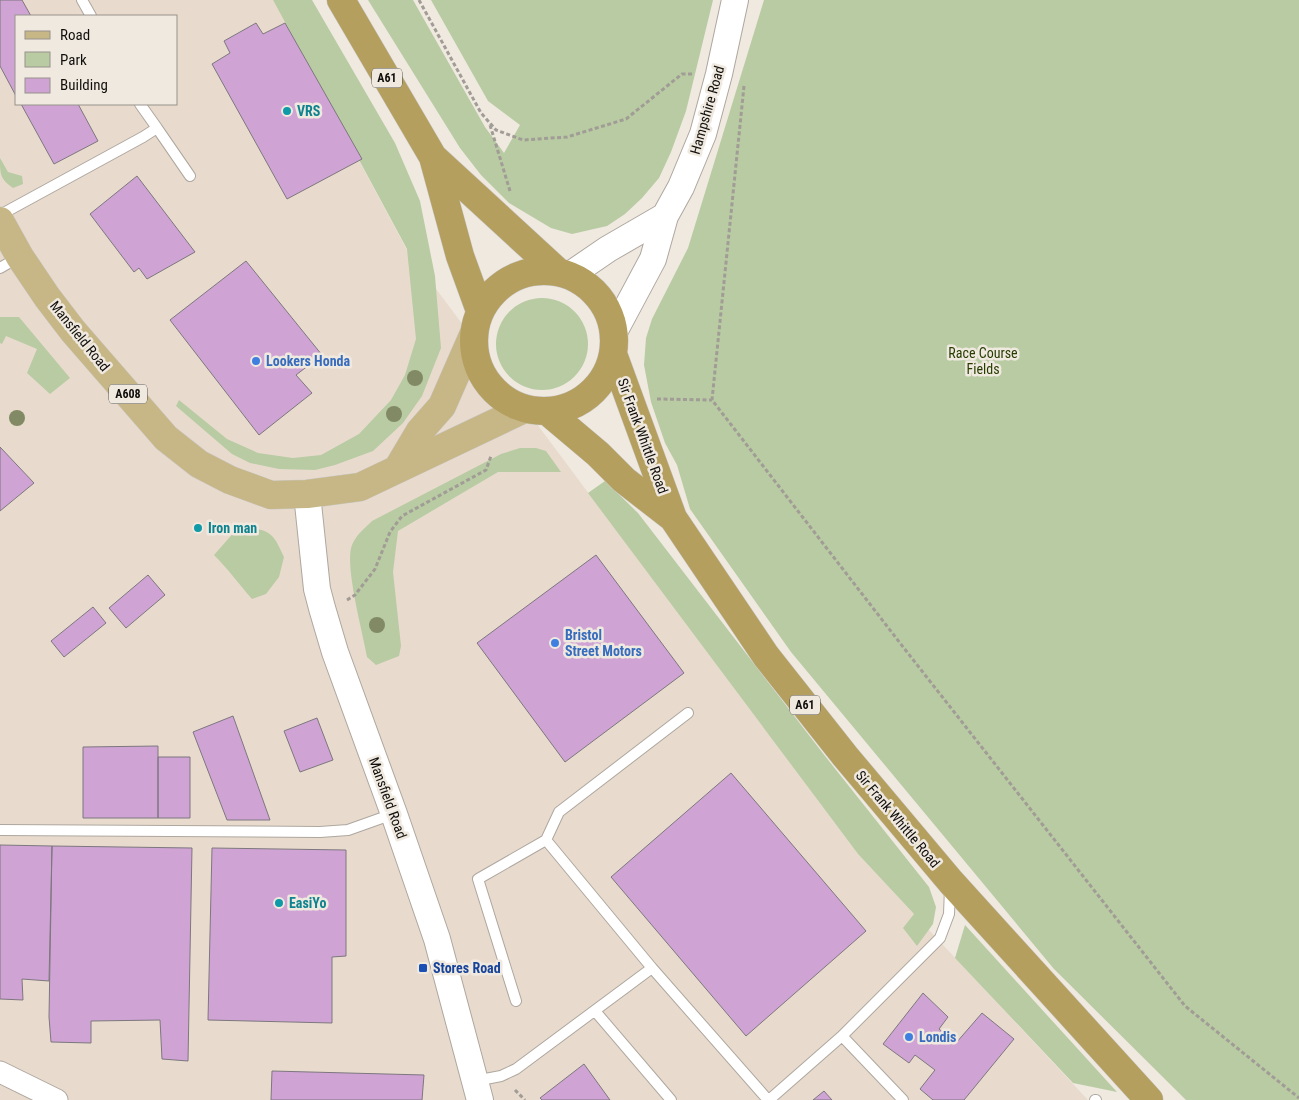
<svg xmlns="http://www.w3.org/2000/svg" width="1299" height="1100" font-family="'Roboto Condensed',sans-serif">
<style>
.built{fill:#e8dbcd;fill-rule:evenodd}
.green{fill:#b8cba3}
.building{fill:#cfa4d4;stroke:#7d777e}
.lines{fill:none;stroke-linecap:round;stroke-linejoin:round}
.service-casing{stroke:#aea79f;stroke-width:12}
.minor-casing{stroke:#aea79f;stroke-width:23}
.tertiary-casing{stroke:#aea79f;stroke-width:28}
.primary-casing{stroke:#cbcaca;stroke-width:29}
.trunk-casing{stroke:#cbcaca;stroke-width:29}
.path{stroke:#a19c95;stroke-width:3;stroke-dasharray:4 2.5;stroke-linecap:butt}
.service{stroke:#fff;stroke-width:10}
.minor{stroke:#fff;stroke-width:21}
.tertiary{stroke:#fff;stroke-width:26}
.primary{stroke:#c7b786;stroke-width:28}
.trunk{stroke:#b49f5e;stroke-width:28}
.tree{fill:#818a65}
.culture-dot{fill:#0f9aa8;stroke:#f0e9e0;stroke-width:2}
.shop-dot{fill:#3f7fe0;stroke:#f0e9e0;stroke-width:2}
.transit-dot{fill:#1a4fb4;stroke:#f0e9e0;stroke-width:2}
.labels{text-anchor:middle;stroke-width:5;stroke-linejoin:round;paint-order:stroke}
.shield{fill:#f0e9e0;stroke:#54504c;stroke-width:1}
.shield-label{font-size:12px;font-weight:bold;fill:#110f0c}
.street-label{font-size:14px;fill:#110f0c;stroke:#f0e9e0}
.culture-label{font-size:14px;font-weight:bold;fill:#0d838f;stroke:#f0e9e0;text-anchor:start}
.park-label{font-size:14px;fill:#273d00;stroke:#f0e9e0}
.shop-label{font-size:14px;font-weight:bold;fill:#366cbe;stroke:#f0e9e0;text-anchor:start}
.transit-label{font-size:14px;font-weight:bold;fill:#164399;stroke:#f0e9e0;text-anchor:start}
</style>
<rect width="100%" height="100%" fill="#f0e9e0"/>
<path class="built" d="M0 0H273L407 250 858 854 1088 1100H0ZM16 16H176V104H16Z"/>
<path class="green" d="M273 0H312L395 143 420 201 435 276 441 348 422 396 403 423 373 451 335 465 315 470 279 469 250 463 232 454 176 406 179 400 227 439 258 453 293 458 321 455 359 434 391 400 405 375 416 339 407 249Z
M368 0H413L485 127 504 153 520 125 488 101 431 0H713L686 111 671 152 659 178 642 198 625 214 607 226 572 234 551 228 509 203 481 175 460 148Z
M764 0H1299V1100H1186L1054 969 791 652 690 509 677 465 665 443 651 402 644 365 646 338 652 319 688 248Z
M0 158 8 172 22 176 23 184 13 188C0 179 0 174 0 158Z
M496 344a46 46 0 1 1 92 0a46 46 0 1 1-92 0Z
M0 317H19L70 378 50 394 27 373 37 349 6 336 2 344 0 343Z
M520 448H536L546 451 561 472H498L398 531 393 572 401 646 399 656 376 665 367 657C363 633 344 565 352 545 356 535 364 529 372 521L501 454Z
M605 481 638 513 825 756 929 887 936 907 933 924 917 946 903 928 914 914 858 854 588 493Z
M250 528C273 530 275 538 284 557L279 577 266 594 252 599C239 584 228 569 214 555L236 530Z
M965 925 1117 1092 1073 1083 955 958Z"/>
<path class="building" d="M0 0H22L31 16H16V96L0 66Z
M256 23 263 34 285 23 362 159 287 199 212 64 230 53 224 41Z
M21 104H78L98 141 54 164Z
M137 176 195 252 147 279 139 268 134 272 90 214Z
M246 261 322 355 296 375 312 393 259 435 170 320Z
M0 447 34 483 0 511Z
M596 555 684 673 565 762 477 643Z
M148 575 165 595 126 628 109 608Z
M93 607 106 623 64 657 51 641Z
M233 716 270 820H227L193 732Z
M317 718 333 760 300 772 284 731Z
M158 746V818H83V747Z
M158 757H190V818H158Z
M731 773 866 931 746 1036 611 877Z
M0 845 52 846 49 981 22 979 23 1000 0 999Z
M52 846 192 848 188 1061 162 1059 160 1020 91 1021V1043L51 1042 49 1017Z
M212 848 346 850V956L332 957V1023L208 1020Z
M923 993 948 1017 939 1029 956 1043 982 1013 1014 1039 964 1100H933L920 1089 935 1070 915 1055 909 1063 883 1044Z
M584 1064 610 1100H542L540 1098Z
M272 1071 424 1075 422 1100H271Z
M824 1091 832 1100H813Z"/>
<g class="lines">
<g class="service-casing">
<path id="service" d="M82 0 91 16
M140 104 157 128
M0 215 143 137 157 128 190 176
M0 268 19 257
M0 830 320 832 348 830 393 814
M652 968 546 840 559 812 688 713
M516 1001 478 879 546 840
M595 1011 671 1100
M475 1081 501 1076 516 1069 652 968 768 1100
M769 1100 842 1036
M903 1100 842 1036 940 938 949 914 950 888
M1095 1100H1096"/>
</g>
<g class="minor-casing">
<path id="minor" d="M0 1072 57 1100"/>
</g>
<g class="tertiary-casing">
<path id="tertiary" d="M570 275 608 249 665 216
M614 332 653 259 665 216 681 187 703 134 719 74 735 0
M307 494 317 589 322 608 335 652 394 814 437 939 480 1100"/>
</g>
<g class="primary-casing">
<path id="primary" d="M0 221 20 257 47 297 73 331 166 438 199 464 230 480 271 495 307 494 360 487 524 409
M398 468 420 431 442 406 474 333"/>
</g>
<g class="trunk-casing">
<path id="trunk" d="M341 0 433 157 460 256 480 311
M433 157 557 271
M474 341a70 70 0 1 1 140 0a70 70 0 1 1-140 0Z
M613 354 673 518 766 656 845 756 951 882 1149 1100
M547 411 598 454 624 480 673 518"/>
</g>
<path class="path" d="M419 0 481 113 496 130 523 140 567 137 626 119 682 74H693
M744 86 712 400 907 652 1185 1006 1299 1098
M490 125 510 191
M657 399 712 400
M347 600 355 595 375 569 390 532 402 516 486 470 491 456
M515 1090 525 1100"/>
<use href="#service" class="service"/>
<use href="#minor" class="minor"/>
<use href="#tertiary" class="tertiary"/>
<use href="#primary" class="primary"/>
<use href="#trunk" class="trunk"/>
</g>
<g class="tree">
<circle cx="415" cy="378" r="8"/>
<circle cx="394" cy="414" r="8"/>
<circle cx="17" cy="418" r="8"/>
<circle cx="377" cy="625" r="8"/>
</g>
<g class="culture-dot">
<circle cx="287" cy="111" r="5"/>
<circle cx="198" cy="528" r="5"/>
<circle cx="279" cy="903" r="5"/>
</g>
<g class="shop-dot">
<circle cx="256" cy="361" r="5"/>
<circle cx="555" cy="643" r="5"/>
<circle cx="909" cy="1037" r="5"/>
</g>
<rect class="transit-dot" x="418" y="963" width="10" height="10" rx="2.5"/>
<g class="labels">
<g class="shield">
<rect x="372" y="68.5" width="30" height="19" rx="4"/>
<rect x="109" y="384.5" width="38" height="19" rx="4"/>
<rect x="790" y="695.5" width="30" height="19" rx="4"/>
</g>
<g class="shield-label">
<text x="387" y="82">A61</text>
<text x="128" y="398">A608</text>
<text x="805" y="709">A61</text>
</g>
<g class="street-label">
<text transform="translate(707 110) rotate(-74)" y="5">Hampshire Road</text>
<text transform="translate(80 336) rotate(51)" y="5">Mansfield Road</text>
<text transform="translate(643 436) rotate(70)" y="5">Sir Frank Whittle Road</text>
<text transform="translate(388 798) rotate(70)" y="5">Mansfield Road</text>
<text transform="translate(898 819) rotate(50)" y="5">Sir Frank Whittle Road</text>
</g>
<g class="culture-label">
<text x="297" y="116">VRS</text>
<text x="208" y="533">Iron man</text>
<text x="289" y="908">EasiYo</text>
</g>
<g class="park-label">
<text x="983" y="358">Race Course<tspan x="983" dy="16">Fields</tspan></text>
</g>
<g class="shop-label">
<text x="266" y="366">Lookers Honda</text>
<text x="565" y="640">Bristol<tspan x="565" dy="16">Street Motors</tspan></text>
<text x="919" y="1042">Londis</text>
</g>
<g class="transit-label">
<text x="433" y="973">Stores Road</text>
</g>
</g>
<rect x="15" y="15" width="162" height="90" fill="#f0e9e0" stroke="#97928b"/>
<rect x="25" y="31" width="25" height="8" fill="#c7b786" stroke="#97928b"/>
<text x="60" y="40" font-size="15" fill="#110f0c">Road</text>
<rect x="25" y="52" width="25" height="15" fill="#b8cba3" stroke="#97928b"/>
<text x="60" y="65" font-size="15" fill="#110f0c">Park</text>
<rect x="25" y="78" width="25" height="15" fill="#cfa4d4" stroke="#97928b"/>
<text x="60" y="90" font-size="15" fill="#110f0c">Building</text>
</svg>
